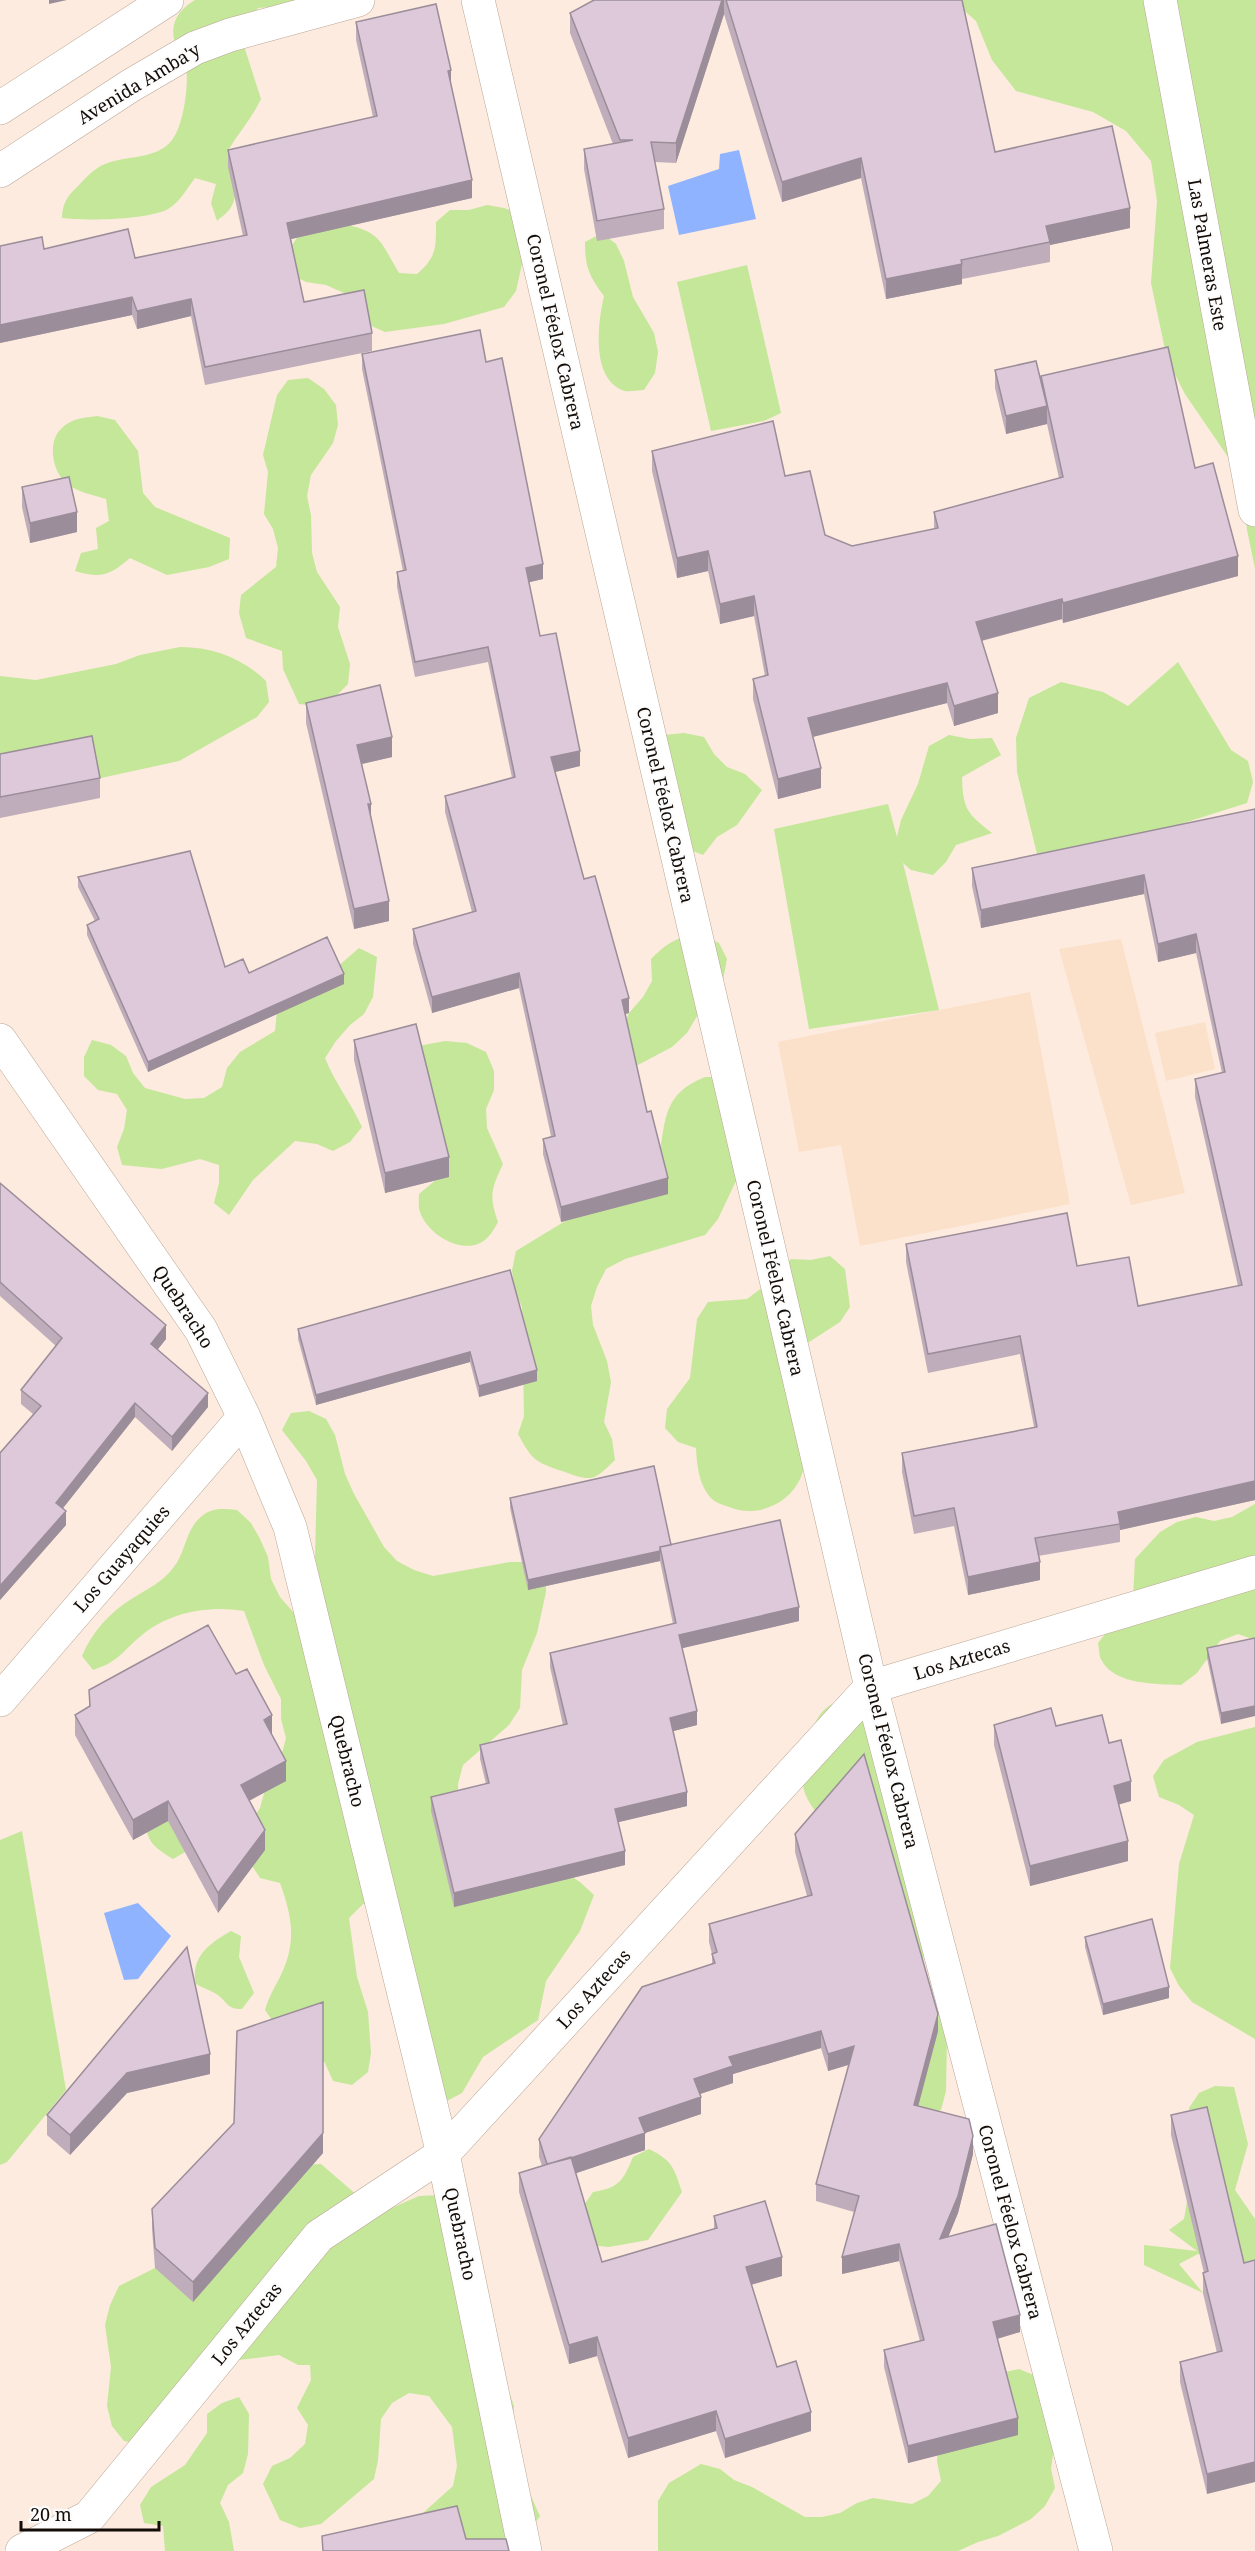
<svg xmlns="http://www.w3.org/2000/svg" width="1255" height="2551" font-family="'Noto Serif',serif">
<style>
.built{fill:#fbe0ca}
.green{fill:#c4e799}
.water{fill:#8fb3fe}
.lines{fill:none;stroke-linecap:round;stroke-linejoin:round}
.minor-casing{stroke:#baa696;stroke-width:34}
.minor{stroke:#fff;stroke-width:33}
.wall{fill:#bfadbb}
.shaded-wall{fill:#9b8d99}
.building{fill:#dec9da;stroke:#9b8d99;stroke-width:1.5}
.labels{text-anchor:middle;stroke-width:4.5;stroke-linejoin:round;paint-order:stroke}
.street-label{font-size:18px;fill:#120b06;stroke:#fcfcfc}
</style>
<rect width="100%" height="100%" fill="#fcebde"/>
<path class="built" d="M1121 939 1185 1193 1131 1205 1059 949Z
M1030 992 1070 1204 860 1246 841 1145 799 1152 778 1042Z
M1205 1022 1215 1069 1166 1081 1155 1033Z"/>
<path class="green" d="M195 0H356L258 8 243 43 261 99C252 118 239 132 229 149 234 166 241 191 231 207 229 212 221 217 217 221L211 203 216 184 195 178C188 187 179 203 168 209 148 220 84 221 62 218 62 205 67 196 77 187 85 179 94 168 105 164 126 155 157 160 172 140 184 125 189 84 186 65 185 58 179 52 176 45 168 25 178 10 195 0Z
M952 0H1255V568L1247 530 1243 491 1228 457 1185 394 1167 359 1151 283 1157 201 1151 161 1126 131 1093 112 1016 91 992 60 976 21Z
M487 205 504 208 523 215 529 232 516 291 504 307 444 324 385 332 367 324 354 309 344 293 326 285 306 282 288 273 286 254 307 223C331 224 366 221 382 244 388 253 393 263 399 273L417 274C437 257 436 247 436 222L450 210H469Z
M602 233 616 244 624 261 633 297 654 333 658 352 655 373 644 390C638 390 630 392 625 391 590 380 598 322 604 296 589 276 585 267 585 242Z
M747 265 781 413 764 421 711 431 677 282Z
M308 378 324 389 336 405 338 425 333 443 311 475 307 496 311 515 312 553 317 572 340 607 338 627 350 664 348 684 334 698 317 706 299 704 283 669 282 651 246 638 239 613 241 595 276 567 278 548 273 529 264 514 268 472 263 455 277 395 288 380Z
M97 416 115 420 138 451 143 493 155 507 230 538 229 559 209 567 167 575 130 558C110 575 102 579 75 571L81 553 98 549 96 528 109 521 106 499C93 495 77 492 66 483 52 471 47 441 62 428 72 418 84 418 97 416Z
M180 647C213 647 242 658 266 681L269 702 257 717 179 761 0 800V676L36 680 116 664 140 655Z
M1178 662 1231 750 1248 761 1253 782 1247 803 1092 852 1038 858 1017 772 1016 738 1029 698 1061 682 1103 692 1128 706Z
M684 733 704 737 714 754 727 767 745 774 762 790 737 825 717 837 703 855 678 845 664 735Z
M949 735 970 739 992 738 1001 755 962 777C963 810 967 813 992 833L956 845 946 862 933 875 911 870 903 863 939 1010 809 1029 774 829 888 804 897 837 901 820 918 784 929 746Z
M700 935 719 943 727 959 723 980 710 994 687 1033 672 1047 636 1066 621 1031 629 1013 643 997 652 981 651 959C667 943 677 936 700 935Z
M359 948 377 957 373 997 364 1014 350 1025 336 1041 325 1058C335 1083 351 1103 362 1127L350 1142 333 1151 317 1144 295 1141 253 1180 229 1215 214 1203 219 1183V1165L200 1159 162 1169 122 1165 117 1147 124 1129 127 1110 117 1094 98 1090 84 1076V1057L92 1040 111 1045 126 1056 133 1073 145 1088 185 1099 204 1098 222 1087 227 1068 240 1052 275 1031 277 1011 328 975Z
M445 1041 467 1043 486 1052 494 1071V1090L486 1109 487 1128 503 1164C491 1189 489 1196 498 1222 495 1227 492 1233 488 1237 468 1259 428 1236 420 1212 418 1207 419 1199 419 1194L449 1169 444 1151 408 1048Z
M705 1077H723L747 1167 735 1183 718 1219 705 1235 625 1259 606 1269 597 1287 591 1306 593 1325 607 1361 611 1382 604 1422 612 1439 615 1460C592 1483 591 1481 562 1471 535 1462 532 1460 518 1434L524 1416 522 1307 514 1289 512 1270 516 1251 567 1220 659 1157C666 1118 663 1094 705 1077Z
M830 1256 845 1269 850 1307 840 1322 806 1344C806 1374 812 1452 801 1477 789 1505 756 1518 729 1507 724 1505 716 1503 712 1499 699 1486 697 1466 696 1448L678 1442 665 1428 667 1409 690 1378 697 1319 708 1302 747 1299 763 1287 791 1259 811 1260Z
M309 1411 326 1419 335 1435 345 1474 354 1494 384 1547 397 1561 414 1570 433 1576 510 1562H529L546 1573V1592L537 1633 522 1670 520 1708 509 1725 463 1765 458 1784V1805L580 1882 594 1895 580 1931 546 1981 538 2020 483 2057 462 2093 443 2103 382 1906 363 1904 349 1918 357 1977 368 2012 371 2053 368 2072 352 2085 333 2081 325 2063 310 2047 276 2026 265 2010C269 1996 275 1987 281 1975 297 1942 292 1916 280 1883L260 1878 249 1861 248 1825 260 1808 265 1790 281 1757 286 1738 281 1719V1699L264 1665 244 1611C209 1605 170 1612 142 1635 121 1652 120 1661 93 1670L82 1656C92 1632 110 1612 133 1598 147 1589 163 1582 173 1568 186 1553 185 1529 202 1516 213 1507 225 1509 237 1510L251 1523 260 1539 268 1557 271 1579 280 1597 293 1612 314 1613 324 1597 315 1558 317 1480 306 1461 282 1430 291 1413Z
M1255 1504V1640L1238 1634 1220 1641 1197 1673 1181 1685C1158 1684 1115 1685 1102 1661 1099 1657 1099 1648 1098 1643L1133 1599 1135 1559 1160 1532 1177 1522 1196 1517 1214 1521 1232 1517Z
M850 1696 868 1702 925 1923 923 1964 933 1999 947 2036 946 2091 941 2110 923 2118 906 2108 824 1822C817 1813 807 1802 804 1790 799 1773 809 1731 819 1716 826 1705 839 1700 850 1696Z
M1255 1727V2039L1192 2002 1179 1986 1170 1968 1179 1864 1194 1815 1179 1805 1159 1797 1153 1776 1164 1760 1197 1742Z
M158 1800 192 1848 173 1859C152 1846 146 1841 145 1816Z
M22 1831 66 2090 7 2162 0 2165V1840Z
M231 1931 241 1936 239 1957 254 1993 242 2009C227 2009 228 2003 218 1995 212 1991 203 1988 196 1984 190 1957 210 1943 231 1931Z
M1215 2086 1234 2087 1248 2144 1235 2190 1255 2219V2382L1217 2252 1198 2254 1179 2264 1203 2293 1144 2265V2245L1197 2251 1169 2230 1184 2219C1191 2183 1194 2144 1189 2108L1199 2093Z
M649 2149C673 2161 674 2168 682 2192L648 2240 609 2247 589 2245 582 2208 593 2192C619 2188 623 2181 633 2157Z
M321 2164 366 2203 385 2211 419 2196 439 2195 514 2406C512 2446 523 2480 540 2516L529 2532 522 2551H412L411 2528 423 2513 453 2486 457 2466 452 2427 429 2396 409 2393 392 2403 381 2419 378 2460 374 2479 321 2524 300 2528 280 2520 263 2484 272 2466 290 2458 305 2444 308 2425 297 2408 311 2380 310 2365H298L279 2355 239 2360 219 2370 143 2445 124 2441 112 2426 107 2406 111 2367 105 2325 110 2305 119 2286 155 2268 184 2264 300 2165Z
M1019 2369 1036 2376 1054 2447 1051 2469 1055 2488 1045 2506 1031 2519 998 2536 978 2542 958 2551H658V2501L669 2483 701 2464 720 2469 734 2480 752 2487 805 2517H822L840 2513 857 2503 873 2498 912 2504 928 2496 941 2481 937 2461 939 2442 1000 2373Z
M239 2397 249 2414 248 2454 243 2473 228 2485 220 2503 229 2522 234 2551H165L163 2526 144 2523 140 2505 151 2487 185 2465 207 2433V2414L222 2403Z"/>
<path class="water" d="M739 150 756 219 679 235 668 186 719 169 720 154Z
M138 1903 171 1936 138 1979 124 1980 104 1913Z"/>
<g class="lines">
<g class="minor-casing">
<path id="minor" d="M478 0 871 1687 1096 2551
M1160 0 1255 510
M0 108 167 0
M0 171 130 86 195 48 230 35 358 0
M0 1040 201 1330 244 1417 290 1527 443 2154 525 2551
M0 1700 244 1417
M22 2551 89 2517 319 2236 443 2154 871 1687 1255 1572"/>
</g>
<use href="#minor" class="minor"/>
</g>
<path class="wall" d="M594 0H962L995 152 1130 228 1050 245V262L962 279V284L886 299 861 178 782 202 724 14 676 163 655 162 664 209V229L597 241 584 169V149L613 144 570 33V13Z
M356 22 451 86 472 198 291 239 304 302 372 333V351L205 385 191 316 137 329 132 315 0 343V246L44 249 135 258 243 236 228 167V150L373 117 356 40Z
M362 354 486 362 543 579 529 582 540 636 580 766 555 772 584 879 629 1013 625 1014 647 1112 668 1194 561 1222 543 1154V1139L551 1136 519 988 432 1013 413 944V929L472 912 445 812V796L512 778 488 662 415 677 397 587V572L403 571 362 369Z
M995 370 1041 381V376L1195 468 1238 576 1063 623 1062 619 982 641 998 713 954 726 947 703 813 737 821 788 778 799 753 699V679L765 676 754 616 720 624 708 571 677 578 652 471V451L785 476 825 535 852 546 934 529V512L1059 478 1047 424 1006 434 995 388Z
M22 487 77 532 30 543 22 507Z
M306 703 392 757 362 764 389 921 354 929 306 723Z
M0 754 100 778V798L0 818Z
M1255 809V1500L1120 1530V1542L1038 1556 1040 1580 968 1595 954 1526 914 1534 902 1472V1453L1034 1427 1020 1354 928 1373 906 1262V1244L1077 1266 1138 1306 1238 1286 1195 1097V1079L1222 1073 1196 953 1158 962 1144 894 981 928 972 886V868Z
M78 877 225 967 249 973 344 984 148 1072 87 935V925L95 921 78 887Z
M354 1040 449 1177 385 1193 354 1060Z
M0 1183 166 1339 157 1350 208 1407 172 1451 135 1417 63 1508 66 1525 0 1600V1453L33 1414 21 1404V1390L56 1346 0 1296Z
M510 1270 537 1381 479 1397 470 1362 316 1405 298 1339V1329Z
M510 1498 671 1545 799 1621 682 1648 697 1725 673 1731 687 1806 618 1822 625 1865 454 1907 431 1811V1797L486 1784 480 1759V1745L563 1725 550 1667V1653L673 1624 660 1561 528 1590 510 1508Z
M1255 1638 1221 1724 1207 1658V1648Z
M236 1674 272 1735 286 1781 249 1801 265 1850 218 1913 168 1821 133 1840 75 1735V1715L89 1707V1690Z
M994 1725 1056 1726 1131 1801 1119 1804 1128 1861 1030 1886 994 1745Z
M795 1834 938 2031 918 2106 973 2154 958 2213 948 2237 1020 2332 997 2339 1018 2435 908 2463 884 2367V2350L920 2341 899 2261 842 2274 854 2212 816 2201V2184L849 2065 828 2071 821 2048 733 2074V2083L700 2094 701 2114 645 2133V2150L576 2173 602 2262 714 2229V2216L782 2276 751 2285 777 2367 811 2431 725 2458 716 2431 628 2458 597 2356 569 2364 519 2192V2173L542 2166 539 2157V2139L712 1964V1954L709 1942V1924L807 1896 795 1852Z
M1085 1937 1169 1998 1103 2015 1085 1947Z
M187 1947 210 2074 127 2093 70 2155 47 2135V2115Z
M1171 2115 1244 2263 1207 2494 1180 2382V2362L1217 2353 1203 2293V2273H1204L1171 2135Z
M323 2153 193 2302 155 2268 152 2229V2209Z"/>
<path class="shaded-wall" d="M49 0H67L49 4Z
M722 0H724V14L676 163V143Z
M451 70V87L448 71Z
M861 158V178L782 202V182Z
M472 180V198L287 240V223Z
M1130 208V228L1050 245 1046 226Z
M962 264V284L886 299V279Z
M132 297V315L0 343V325Z
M191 299V316L137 329V311Z
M1047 406V424L1006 434V416Z
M77 512V532L30 543V523Z
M708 551V571L677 578V558Z
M1238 556V576L1063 623V603Z
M543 564V579L526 583V568Z
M754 596V616L720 624V604Z
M1062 599V619L976 642V622Z
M947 683V703L808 738V718Z
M998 693V713L954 726V706Z
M392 737V757L357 765V745Z
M580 751V766L551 773V757Z
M821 768V788L778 799V779Z
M368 804H371V824Z
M1144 875V894L981 928V910Z
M389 901V921L354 929V909Z
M1196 934V953L1158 962V944Z
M519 973V988L432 1013V997Z
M344 974V984L148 1072V1062Z
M629 998V1013L622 1015V1000Z
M449 1157V1177L385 1193V1173Z
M668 1178V1194L561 1222V1207Z
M166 1325V1339L151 1358V1344Z
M470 1352V1362L316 1405V1395Z
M537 1370V1381L479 1397V1386Z
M208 1393V1407L172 1451V1437Z
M135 1403V1417L56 1517V1503Z
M1255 1481V1500L1120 1530 1118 1512Z
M66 1511V1525L0 1600V1586Z
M660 1551V1561L528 1590V1580Z
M1040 1562V1580L968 1595V1577Z
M799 1607V1621L679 1649V1635Z
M1255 1706V1716L1221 1724V1713Z
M697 1711V1725L670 1732V1718Z
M272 1715V1735L264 1720Z
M286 1761V1781L241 1805V1785Z
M1131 1781V1801L1114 1806V1786Z
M687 1792V1806L615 1823V1809Z
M168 1801V1821L133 1840V1820Z
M265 1830V1850L218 1913V1893Z
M1128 1841V1861L1030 1886V1866Z
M625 1851V1865L454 1907V1893Z
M1169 1987V1998L1103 2015V2004Z
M938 2014V2031L914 2122V2105Z
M821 2031V2048L733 2074V2083L694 2096V2079L729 2057Z
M854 2046V2063L828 2071V2054Z
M210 2054V2074L127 2093 70 2155V2135L127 2073Z
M701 2097V2114L645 2133V2150L547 2183V2166L639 2118Z
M323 2133V2153L193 2302V2282Z
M973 2136V2154L958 2213 940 2257V2239Z
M899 2244V2261L842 2274V2257Z
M782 2257V2276L746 2286V2267Z
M1020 2315V2332L993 2340V2322Z
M597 2337V2356L569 2364V2345Z
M716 2411V2431L628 2458V2438Z
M811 2412V2431L725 2458V2439Z
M1018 2418V2435L908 2463V2446Z
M1255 2462V2482L1207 2494V2474Z"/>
<path class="building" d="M594 0H722L676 143 651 142 664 209 597 221 584 149 633 140H620L570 13Z
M726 0H962L995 152 1112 126 1130 208 1046 226 1050 242 961 260 962 264 886 279 861 158 782 182Z
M436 4 451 70 448 71 472 180 287 223 304 302 364 290 372 333 205 367 191 299 137 311 132 297 0 325V246L42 237 44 249 128 229 135 258 247 235 228 150 377 116 356 22Z
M480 330 486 362 502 358 543 564 526 568 540 636 556 633 580 751 551 757 584 879 595 876 629 998 622 1000 647 1112 651 1111 668 1178 561 1207 543 1139 555 1136 519 973 432 997 413 929 476 911 445 796 515 777 488 647 415 662 397 572 406 570 362 354Z
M1168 347 1195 468 1213 463 1238 556 1063 603 1062 599 976 622 998 693 954 706 947 683 808 718 821 768 778 779 753 679 768 675 754 596 720 604 708 551 677 558 652 451 773 421 785 476 810 471 825 535 852 546 938 528 934 512 1063 477 1041 376Z
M1036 361 1047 406 1006 416 995 370Z
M69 477 77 512 30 523 22 487Z
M380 685 392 737 357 745 371 804H368L389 901 354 909 306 703Z
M92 736 100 778 0 797V754Z
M1255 809V1481L1118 1512 1120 1524 1035 1538 1040 1562 968 1577 954 1508 914 1516 902 1453 1037 1427 1020 1336 928 1354 906 1244 1067 1213 1077 1266 1129 1257 1138 1306 1242 1285 1195 1079 1225 1072 1196 934 1158 944 1144 875 981 910 972 868Z
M190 851 225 967 243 959 249 973 327 937 344 974 148 1062 87 925 99 919 78 877Z
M416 1024 449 1157 385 1173 354 1040Z
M0 1183 166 1325 151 1344 208 1393 172 1437 135 1403 56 1503 66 1511 0 1586V1453L41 1406 21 1390 62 1338 0 1282Z
M510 1270 537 1370 479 1386 470 1352 316 1395 298 1329Z
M654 1466 671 1545 660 1547V1551L528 1580 510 1498Z
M780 1520 799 1607 679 1635 697 1711 670 1718 687 1792 615 1809 625 1851 454 1893 431 1797 489 1783 480 1745 567 1724 550 1653 676 1623 660 1547Z
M208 1625 236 1674 247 1669 272 1715 264 1720 286 1761 241 1785 265 1830 218 1893 168 1801 133 1820 75 1715 90 1706 89 1690Z
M1255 1638V1706L1221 1713 1207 1648Z
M1051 1708 1056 1726 1102 1715 1109 1743 1121 1740 1131 1781 1114 1786 1128 1841 1030 1866 994 1725Z
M864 1754 938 2014 914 2105 969 2119 973 2136 958 2196 940 2239 996 2224 1020 2315 993 2322 1018 2418 908 2446 884 2350 924 2340 899 2244 842 2257 859 2196 816 2184 854 2046 828 2054 821 2031 729 2057 733 2066 694 2079 701 2097 639 2118 645 2133 571 2158 547 2164 539 2139 642 1987 715 1963 712 1954 717 1952 709 1924 812 1895 795 1834Z
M1152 1919 1169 1987 1103 2004 1085 1937Z
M187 1947 210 2054 127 2073 70 2135 47 2115Z
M323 2002V2133L193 2282 155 2248 152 2209 234 2123 237 2031Z
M1207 2107 1244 2263 1255 2260V2462L1207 2474 1180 2362 1222 2351 1203 2273 1208 2271 1171 2115Z
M571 2157 602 2262 717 2228 714 2216 765 2201 782 2257 746 2267 777 2367 796 2361 811 2412 725 2439 716 2411 628 2438 597 2337 569 2345 519 2173Z
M457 2506 466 2539H506L509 2551H323L322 2536Z"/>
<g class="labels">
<g class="street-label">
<text transform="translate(139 84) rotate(-31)" y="6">Avenida Amba'y</text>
<text transform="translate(1207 255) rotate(80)" y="6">Las Palmeras Este</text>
<text transform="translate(555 332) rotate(77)" y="6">Coronel Féelox Cabrera</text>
<text transform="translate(665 805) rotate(77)" y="6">Coronel Féelox Cabrera</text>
<text transform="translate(775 1278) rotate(77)" y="6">Coronel Féelox Cabrera</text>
<text transform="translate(183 1307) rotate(57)" y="6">Quebracho</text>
<text transform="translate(122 1559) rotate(-49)" y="6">Los Guayaquies</text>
<text transform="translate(962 1660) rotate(-17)" y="6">Los Aztecas</text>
<text transform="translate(888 1751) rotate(76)" y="6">Coronel Féelox Cabrera</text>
<text transform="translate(347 1761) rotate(76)" y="6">Quebracho</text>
<text transform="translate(594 1989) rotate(-48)" y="6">Los Aztecas</text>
<text transform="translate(1010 2222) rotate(75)" y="6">Coronel Féelox Cabrera</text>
<text transform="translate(460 2234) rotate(78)" y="6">Quebracho</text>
<text transform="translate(247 2324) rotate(-51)" y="6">Los Aztecas</text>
</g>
</g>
<path d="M21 2521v9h138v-9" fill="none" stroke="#120b06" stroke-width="3"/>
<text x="30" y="2521" font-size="18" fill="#120b06" stroke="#fcfcfc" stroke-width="4.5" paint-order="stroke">20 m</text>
</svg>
